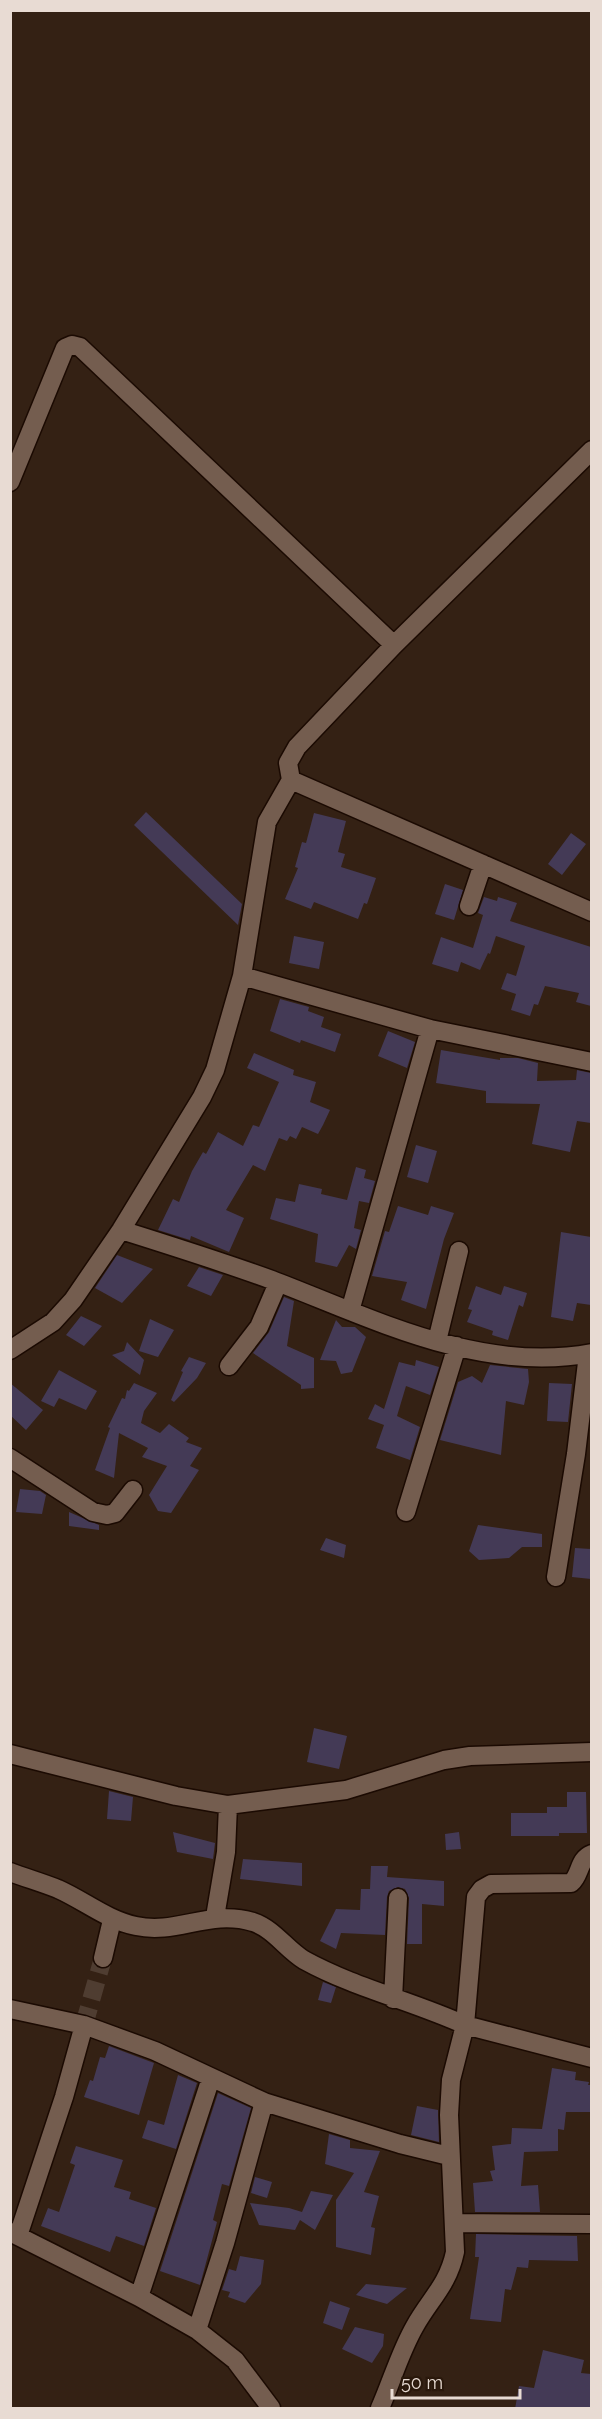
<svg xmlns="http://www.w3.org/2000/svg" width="602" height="2419" font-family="Raleway,sans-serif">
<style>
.building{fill:#443a56}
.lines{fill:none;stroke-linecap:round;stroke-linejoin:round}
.minor-tunnel{stroke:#4f3d31;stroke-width:18;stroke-dasharray:18 9;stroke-linecap:butt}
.minor-casing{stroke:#1b0a02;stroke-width:21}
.minor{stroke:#745d4f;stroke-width:18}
</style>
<rect width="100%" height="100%" fill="#342114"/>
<path class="building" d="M146 812 242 904 238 925 134 825Z
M314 813 346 821 338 852 345 854 341 867 376 878 367 904 364 903 358 919 314 902 311 909 285 899 298 868 295 867 302 842 306 843Z
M571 833 586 844 562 875 548 864Z
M445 884 463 890 454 920 435 914Z
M484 897 497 901 498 897 517 903 510 921 591 947V1006L576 1002 579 993 545 986 538 1005 534 1004 530 1016 511 1010 516 994 501 989 507 973 516 976 525 946 496 936 490 954 488 953 480 970 461 962 458 972 432 964 441 937 473 948 483 915 478 913Z
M294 936 324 942 319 969 289 963Z
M280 999 309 1007 308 1011 324 1017 321 1027 341 1034 335 1052 301 1040 300 1043 270 1031Z
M388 1031 415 1042 407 1068 378 1056Z
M441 1050 500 1060V1058H518L538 1063 537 1081 576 1080 577 1070 591 1073V1123L577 1121 570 1152 532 1144 540 1104 486 1103V1091L436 1083Z
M254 1053 294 1070 293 1075 316 1082 310 1102 330 1110 323 1125 318 1134 302 1127 296 1139 290 1136 287 1141 279 1138 265 1171 253 1165 226 1210 244 1218 229 1252 191 1236 190 1240 158 1230 173 1199 179 1202 192 1171 203 1152 206 1154 218 1132 243 1146 253 1125 259 1127 279 1082 247 1068Z
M416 1145 437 1151 428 1183 407 1177Z
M356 1167 366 1170 364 1178 375 1181 369 1203 359 1201 354 1228 361 1230 356 1249 349 1245 337 1267 315 1262 318 1234 270 1219 276 1198 295 1202 299 1184 322 1189 321 1194 347 1200Z
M398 1206 428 1215 431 1206 454 1213 444 1239 426 1309 401 1300 407 1282 372 1276 385 1231 389 1232Z
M561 1232 591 1237V1305L577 1303 573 1321 551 1317Z
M117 1255 153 1269 122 1303 95 1288Z
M199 1267 223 1275 211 1296 187 1286Z
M476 1286 501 1295 504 1286 527 1293 523 1307 519 1305 508 1340 492 1335 493 1331 467 1322 472 1310 468 1309Z
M284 1297 294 1301 287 1346 314 1358V1388L301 1389V1385L253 1353 269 1332Z
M81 1316 102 1326 84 1346 66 1335Z
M150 1319 174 1330 158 1357 139 1351Z
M336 1320 342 1327H355L366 1337 352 1372 341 1374 336 1361 320 1360Z
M127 1342 144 1360 140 1375 112 1355 124 1351Z
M189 1357 206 1363 197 1378 174 1402 171 1400 183 1372 181 1371Z
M416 1360 439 1367 430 1395 406 1386 397 1416 420 1427 410 1460 376 1448 384 1425 368 1419 375 1404 384 1409 399 1362 415 1366Z
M490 1365 528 1369 529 1382 524 1405 506 1401 501 1455 440 1440 458 1382 472 1376 482 1383Z
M59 1370 97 1391 86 1410 59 1398 54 1407 41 1401Z
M10 1383 43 1410 26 1430 10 1415Z
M134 1383 157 1393 144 1411 141 1423 160 1433 169 1424 189 1438 186 1442 202 1448 190 1466 199 1470 171 1513 158 1511 149 1495 167 1466 142 1457 148 1448 119 1433 114 1478 95 1470 110 1428 108 1427 122 1398 125 1399 127 1390 129 1391Z
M549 1383 572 1384 568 1422 547 1421Z
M20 1489 40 1491 46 1495 42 1514 16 1512Z
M69 1512 99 1525V1530L69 1526Z
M478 1525 542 1534V1547H522L509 1558 479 1560 469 1551Z
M326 1538 346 1545 344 1558 320 1550Z
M575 1548 591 1549V1579L572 1577Z
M314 1728 347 1736 339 1769 307 1762Z
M109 1791 133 1797 131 1821 107 1819Z
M567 1792H586L587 1833H559V1836H511V1813H547V1807H567Z
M173 1832 215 1843 213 1859 177 1852Z
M459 1832 461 1849 446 1850 445 1834Z
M243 1859 302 1863V1886L240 1879Z
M371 1866H388L387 1877 444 1881V1906L422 1904V1944H407L409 1898 405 1889 398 1887 389 1891 387 1897 385 1935 341 1933 336 1949 320 1941 336 1909 360 1910 361 1889H370Z
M323 1982 336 1987 331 2003 318 2000Z
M109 2046 154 2063 139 2115 84 2097 90 2080 93 2081 100 2057 105 2058Z
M552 2068 576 2072 575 2080 589 2082 588 2085H591V2112H566L564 2130 558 2129V2151L524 2152 521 2186 538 2185 540 2212H475L473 2183 493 2181 490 2171 495 2170 492 2146 511 2144 512 2128 542 2129Z
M178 2075 197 2083 176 2149 142 2138 148 2120 164 2125Z
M218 2093 251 2108 229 2186 222 2184 213 2220 217 2222 200 2285 160 2271Z
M417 2106 438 2110 439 2142 411 2135Z
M329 2134 350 2140V2148L380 2151 364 2192 379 2196 371 2227 375 2228 371 2255 336 2247V2200L354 2173 325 2164Z
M76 2146 123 2160 114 2187 131 2192 129 2199 156 2208 144 2246 116 2236 110 2252 41 2226 48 2208 59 2212 75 2165 70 2163Z
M255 2177 272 2182 267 2198 251 2193Z
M311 2191 333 2195 315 2230 300 2220 295 2230 259 2225 250 2203 289 2208 302 2212Z
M476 2234 577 2236 578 2261 529 2260 528 2268 517 2267 511 2290 505 2289 501 2322 470 2319 479 2257H475Z
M240 2256 264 2260 261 2284 245 2303 228 2297 230 2292 222 2290 229 2269 236 2271Z
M366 2284 407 2288 387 2304 356 2295Z
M330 2301 350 2308 342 2330 323 2323Z
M355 2327 384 2334 383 2346 372 2363 342 2349Z
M543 2350 584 2360 581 2373 591 2374V2409H515L519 2386 534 2388Z"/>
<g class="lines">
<path class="minor-tunnel" d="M84 2025 103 1958"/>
<g class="minor-casing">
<path id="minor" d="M10 482 65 348 72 345 80 347 394 645
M291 780 592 912
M469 906 483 864
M242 976 430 1029 592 1062
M121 1230C172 1246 223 1262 272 1280 374 1319 480 1374 592 1353
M350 1311 430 1029
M437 1341 459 1251
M10 1350 53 1322 73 1300 121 1230 202 1097 215 1070 242 976 267 822 291 780 288 763 297 747 394 645 592 450
M229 1366 259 1327 278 1283
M10 1458 93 1512 107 1515 115 1513 133 1490
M406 1512 457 1346
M556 1577 576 1454 588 1354
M10 1754 176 1796 228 1805 346 1790 444 1760 470 1756 592 1752
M592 1854C578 1859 581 1875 571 1883L491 1884 482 1889 476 1897 465 2025 592 2058
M10 1872C26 1878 43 1883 58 1889 85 1901 107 1920 136 1926 177 1935 209 1909 253 1922 274 1929 286 1949 304 1960 355 1988 412 2001 465 2025L451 2080 449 2115 455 2252C448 2285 430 2299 415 2326 400 2352 392 2381 380 2408
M215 1917 226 1852 228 1805
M103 1958 112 1920
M393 1999 398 1898
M10 2009 84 2025
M454 2223 592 2224
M10 2232 139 2297 197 2330 235 2360 271 2408
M18 2236 64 2097 84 2025 155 2051 264 2102
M139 2297 211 2078
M197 2330 225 2243 264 2102 400 2144 449 2156"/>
</g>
<use href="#minor" class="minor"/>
</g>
<rect width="602" height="2419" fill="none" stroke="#e8dbd3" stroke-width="24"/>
<path d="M392 2389v9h128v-9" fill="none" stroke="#e8dbd3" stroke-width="3"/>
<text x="401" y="2389" font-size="18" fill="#e8dbd3" stroke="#2a180b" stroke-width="4.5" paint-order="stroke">50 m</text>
</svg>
